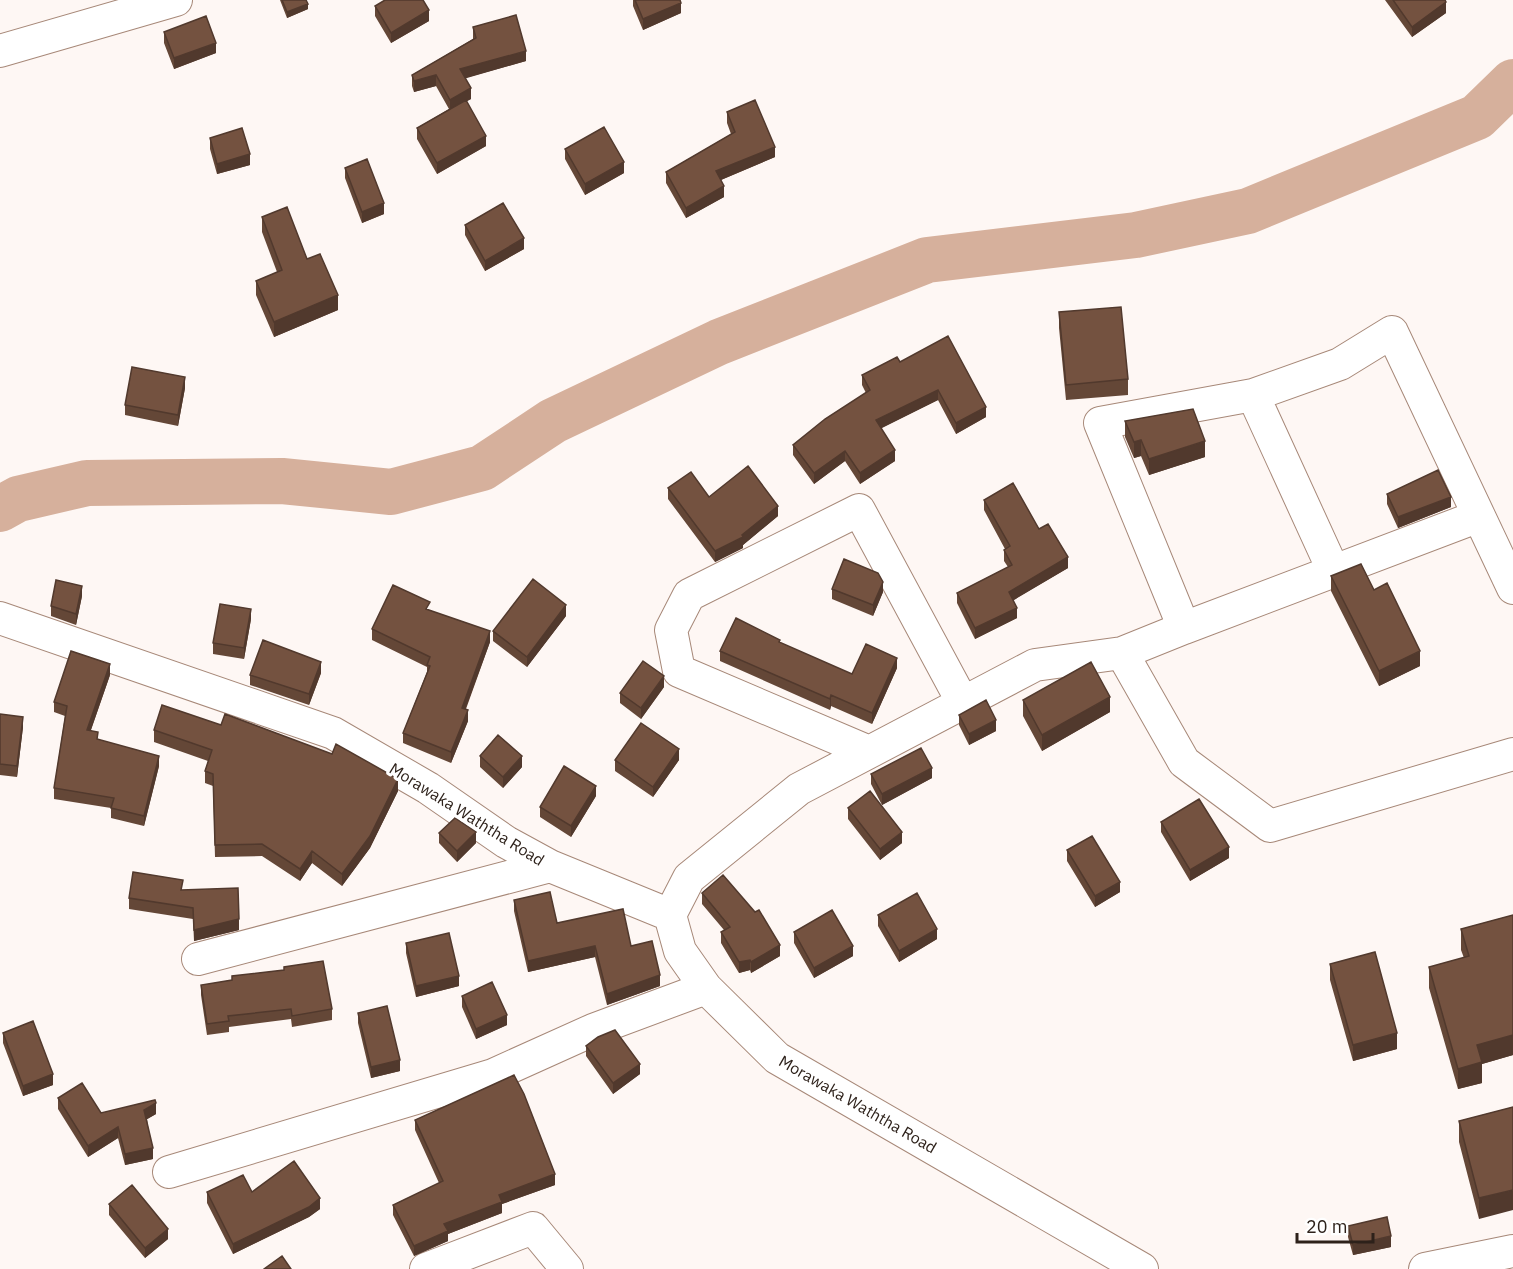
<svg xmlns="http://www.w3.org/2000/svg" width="1513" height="1269" font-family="'IBM Plex Sans',sans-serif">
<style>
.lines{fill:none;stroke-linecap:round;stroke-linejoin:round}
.river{stroke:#d6b09c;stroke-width:46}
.minor-casing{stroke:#a78878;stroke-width:34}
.minor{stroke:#fff;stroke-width:32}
.wall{fill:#644737}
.shaded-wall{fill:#51392d}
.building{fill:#745240;stroke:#51392d;stroke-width:1.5}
.labels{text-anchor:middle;stroke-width:6;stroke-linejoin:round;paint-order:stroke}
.street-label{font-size:16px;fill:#2d211a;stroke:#fff}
</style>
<rect width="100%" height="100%" fill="#fef7f4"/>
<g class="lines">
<path class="river" d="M0 509 18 499 87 483 282 481 391 492 482 468 553 421 719 342 927 260 1136 235 1248 211 1477 117 1513 82"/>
<g class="minor-casing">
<path id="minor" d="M0 51 176 0
M1253 395 1334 572
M1479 516 1184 628 1100 423 1253 395 1340 364 1392 332 1513 588
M0 618 333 733 428 788 506 842 550 866 670 915 680 951 706 988 777 1058 1142 1269
M1122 653 1184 628
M869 752 679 671 671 630 689 595 859 510 963 703
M670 915 689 878 799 789 1035 665 1122 653 1184 762 1270 826 1513 754
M198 959 550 866
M169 1172 493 1075 593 1030 706 988
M426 1269 533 1228 567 1269
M1425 1269 1513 1251"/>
</g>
<use href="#minor" class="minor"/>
</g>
<path class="wall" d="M280 0H306L308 9 287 18Z
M633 0H680L681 13 643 30 633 6Z
M1385 0H1445L1446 13 1412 37Z
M375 6 429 21 391 43 375 16Z
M473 27 526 61 465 78 471 99 466 101 486 146 437 174 417 139V128L449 109 436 86 414 92 412 86V75L473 39Z
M164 32 216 53 174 69 164 43Z
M727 112 775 157 721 180 724 197 686 218 666 183V172L731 134 727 123Z
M210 138 250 165 217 174 210 149Z
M565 149 624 173 585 195 565 159Z
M345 168 384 214 362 223 345 178Z
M262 217 338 310 274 337 256 295V281L277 272 262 232Z
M465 225 524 249 485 271 465 235Z
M1059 312 1128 379V395L1066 400 1059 328Z
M900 362 986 417 956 434 938 400 881 428 895 461 860 484 845 461 814 484 793 455V445L866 393 862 385V375Z
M185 388 178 426 125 415V405Z
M1125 421 1205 457 1149 475 1141 456 1134 458 1125 437Z
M668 488 709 497 778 516 743 545V548L715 562 668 499Z
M1387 494 1451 507 1398 528 1387 504Z
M984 500 1039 529 1068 568 1013 600 1017 618 975 639 957 603V593L1008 567 1004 561V550L1005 549 984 510Z
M1331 576 1374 590 1420 666 1379 686 1331 591Z
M832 589 883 592 873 616 832 599Z
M82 596 76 625 51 616V606Z
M430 610 490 642 466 709 468 721 451 763 403 743V733L427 672V667L372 640V629Z
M566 616 527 667 493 641V631Z
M251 619 244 659 213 654V643Z
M720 651 852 674 897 668 872 724 831 706 830 710 720 661Z
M321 673 309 705 250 685V675Z
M110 675 91 730 98 740 159 766 144 826 111 818V808L54 799V788L65 716 54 712V702Z
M664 687 641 719 620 703V693Z
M1023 700 1110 712 1042 751 1023 716Z
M0 714 23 727 17 777 0 775Z
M959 715 996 731 969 745 959 725Z
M154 730 398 791 370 848 342 886 312 863 300 881 262 856 215 857 213 786 205 783V771L208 761 154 742Z
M480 756 522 767 503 788 480 767Z
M615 760H679L653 797 615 771Z
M871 774 932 778 882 805 871 784Z
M596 796 571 837 540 817V807Z
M848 808 902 843 880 860 848 819Z
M1161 822 1229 858 1190 881 1161 832Z
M439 833 476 843 457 862 439 843Z
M1067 850 1120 892 1095 907 1067 861Z
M183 890 239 930 194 941 193 919 129 909V898Z
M702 893 780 956 751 973 750 970 739 973 721 943V932L724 930 702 904Z
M514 900 557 923 631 946 660 986 607 1005 595 957 528 972 514 911Z
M878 915 937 939 899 962 878 926Z
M1513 915V1055L1482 1064V1083L1458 1089 1429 988V967L1464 958 1461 950V929Z
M794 932 853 956 814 978 794 943Z
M406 943 459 986 416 997 406 953Z
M1330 964 1397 1049 1353 1061 1330 980Z
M201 985 332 1009V1020L292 1027 291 1019 229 1027V1032L207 1035 201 995Z
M462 996 507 1025 476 1039 462 1007Z
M358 1013 400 1071 371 1078 358 1023Z
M3 1033 53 1085 23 1096 3 1043Z
M586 1046 640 1074 613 1094 586 1056Z
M58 1098 101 1113 156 1114 147 1119 153 1159 125 1165 118 1138 88 1157 58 1109Z
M1513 1107 1479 1219 1459 1142V1121Z
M415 1120 555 1185 502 1204V1213L448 1234V1241L414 1256 393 1215V1205L439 1183 415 1130Z
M207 1192H252L320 1209 309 1217 233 1254 207 1203Z
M109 1204 168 1239 145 1258 109 1215Z
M1348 1226 1391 1247 1353 1255 1348 1237Z"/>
<path class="shaded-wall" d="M1446 2V13L1412 37V27Z
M681 3V13L643 30V19Z
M308 4V9L287 18V12Z
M429 10V21L391 43V33Z
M216 43V53L174 69V58Z
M526 51V61L460 80V69Z
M436 75V86L414 92V81Z
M471 88V99L450 111V100Z
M486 136V146L437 174V163Z
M775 147V157L716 182V171Z
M250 154V165L217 174V164Z
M624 162V173L585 195V184Z
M724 186V197L686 218V208Z
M384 203V214L362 223V212Z
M524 238V249L485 271V261Z
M338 295V310L274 337V322Z
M185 377V388L178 426V415Z
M938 390V400L876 431V420Z
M986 407V417L956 434V423Z
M1141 440V456L1134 458V442Z
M1205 441V457L1149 475V459Z
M895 450V461L860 484V473Z
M845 451V461L814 484V473Z
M1451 497V507L1398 528V517Z
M778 506V516L743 545V548L715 562V551L742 535Z
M1068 557V568L1009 603V592Z
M883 582V592L873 616V605Z
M82 586V596L76 625V614Z
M566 605V616L527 667V657Z
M1017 608V618L975 639V628Z
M251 609V619L244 659V648Z
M490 631V642L462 718V708Z
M1420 651V666L1379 686V671Z
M897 658V668L872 724V713Z
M321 662V673L309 705V694Z
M110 664V675L87 741V730Z
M664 676V687L641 719V708Z
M831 695V706L830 710V699Z
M1110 697V712L1042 751V735Z
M468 710V721L451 763V752Z
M23 717V727L17 777V766Z
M996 720V731L969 745V734Z
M679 749V760L653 797V787Z
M159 756V766L144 826V816Z
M522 756V767L503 788V777Z
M932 768V778L882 805V794Z
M398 779V791L370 848 342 886V874Z
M596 786V796L571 837V826Z
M476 832V843L457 862V851Z
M902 832V843L880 860V849Z
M1229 847V858L1190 881V870Z
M312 851V863L300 881V869Z
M1120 882V892L1095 907V896Z
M239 919V930L194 941V930Z
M937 929V939L899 962V951Z
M780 945V956L751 973V962Z
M595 946V957L528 972V961Z
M853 946V956L814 978V968Z
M750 960V970L739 973V962Z
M660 975V986L607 1005V994Z
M459 976V986L416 997V986Z
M507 1015V1025L476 1039V1029Z
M1397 1033V1049L1353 1061V1045Z
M1513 1035V1055L1482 1064V1083L1458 1089V1069L1477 1045Z
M400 1060V1071L371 1078V1067Z
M640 1064V1074L613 1094V1083Z
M53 1074V1085L23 1096V1086Z
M156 1103V1114L144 1121V1110Z
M118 1127V1138L88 1157V1146Z
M153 1148V1159L125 1165V1154Z
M555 1174V1185L502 1204V1213L448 1234V1241L414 1256V1246L444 1224 499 1195Z
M1513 1190V1210L1479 1219V1198Z
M320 1198V1209L309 1217 233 1254V1244Z
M168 1229V1239L145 1258V1248Z
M1391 1236V1247L1353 1255V1245Z"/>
<path class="building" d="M282 0H306L308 4 287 12Z
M385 0H423L429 10 391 33 375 6Z
M635 0H680L681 3 643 19Z
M1393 0H1445L1446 2 1412 27Z
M516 15 526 51 460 69 471 88 450 100 436 75 414 81 412 75 476 38 473 27Z
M206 16 216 43 174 58 164 32Z
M466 100 486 136 437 163 417 128Z
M755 100 775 147 716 171 724 186 686 208 666 172 735 132 727 112Z
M604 127 624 162 585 184 565 149Z
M242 128 250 154 217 164 210 138Z
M367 159 384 203 362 212 345 168Z
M503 203 524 238 485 261 465 225Z
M287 207 307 259 320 254 338 295 274 322 256 281 282 270 262 217Z
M1121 307 1128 379 1066 385 1059 312Z
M948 336 986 407 956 423 938 390 876 420 895 450 860 473 845 451 814 473 793 445 825 419 870 390 862 375 897 357 900 362Z
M132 367 185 377 178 415 125 405Z
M1193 409 1205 441 1149 459 1141 440 1134 442 1125 421Z
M748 466 778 506 742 535 743 537 715 551 668 488 691 472 709 497Z
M1438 470 1451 497 1398 517 1387 494Z
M1013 483 1039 529 1048 524 1068 557 1009 592 1017 608 975 628 957 593 1012 565 1004 550 1010 546 984 500Z
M844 559 878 573 883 582 873 605 832 589Z
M1361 564 1374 590 1387 583 1420 651 1379 671 1331 576Z
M533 579 566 605 527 657 493 631Z
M56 580 82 586 76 614 51 606Z
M393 585 430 602 426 609 490 631 462 708 468 710 451 752 403 733 430 666 427 665 430 657 372 629Z
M220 604 251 609 244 648 213 643Z
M736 618 780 640 779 642 852 674 866 644 897 658 872 713 831 695 830 699 720 651Z
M263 640 321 662 309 694 250 675Z
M71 651 110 664 87 730 98 732 97 739 159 756 144 816 111 808 114 798 54 788 67 706 54 702Z
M643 661 664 676 641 708 620 693Z
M1091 662 1110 697 1042 735 1023 700Z
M986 700 996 720 969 734 959 715Z
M162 705 221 725 225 714 332 754 336 744 398 779 370 836 342 874 312 851 300 869 262 844 215 845 213 774 205 771 212 750 154 730Z
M0 714 23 717 17 766 0 764Z
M641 723 679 749 653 787 615 760Z
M498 735 522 756 503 777 480 756Z
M921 748 932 768 882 794 871 774Z
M564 766 596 786 571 826 540 807Z
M870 791 902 832 880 849 848 808Z
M1199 799 1229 847 1190 870 1161 822Z
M455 818 476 832 457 851 439 833Z
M1092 836 1120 882 1095 896 1067 850Z
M133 872 183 880 181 890 238 888 239 919 194 930 193 908 129 898Z
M723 875 755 912 759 910 780 945 751 962 750 960 739 962 721 932 730 927 702 893Z
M550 892 557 923 623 909 631 946 652 941 660 975 607 994 595 946 528 961 514 900Z
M917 893 937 929 899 951 878 915Z
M832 910 853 946 814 968 794 932Z
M1513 915V1035L1477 1045 1482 1062 1458 1069 1429 967 1469 956 1461 929Z
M449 933 459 976 416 986 406 943Z
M1375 952 1397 1033 1353 1045 1330 964Z
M323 961 332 1009 292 1016 291 1009 228 1016 229 1021 207 1024 201 985 232 980V976L284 970V967Z
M492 982 507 1015 476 1029 462 996Z
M387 1006 400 1060 371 1067 358 1013Z
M33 1021 53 1074 23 1086 3 1033Z
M615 1030 640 1064 613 1083 586 1046 598 1037Z
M514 1075 524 1094 555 1174 499 1195 502 1202 444 1224 448 1231 414 1246 393 1205 443 1181 415 1120Z
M82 1083 101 1113 155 1100 156 1103 144 1110 153 1148 125 1154 118 1127 88 1146 58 1098Z
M1513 1107V1190L1479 1198 1459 1121Z
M294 1161 320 1198 309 1207 233 1244 207 1192 243 1175 252 1192Z
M132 1185 168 1229 145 1248 109 1204Z
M1387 1217 1391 1236 1353 1245 1348 1226Z
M282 1256 291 1269H264Z"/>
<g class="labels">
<g class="street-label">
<text transform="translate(467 814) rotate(32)" y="6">Morawaka Waththa Road</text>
<text transform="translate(858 1104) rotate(30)" y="6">Morawaka Waththa Road</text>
</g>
</g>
<path d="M1297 1233v9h76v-9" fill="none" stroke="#2d211a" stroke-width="3"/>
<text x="1306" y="1233" font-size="18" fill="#2d211a" stroke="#ffffff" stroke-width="4.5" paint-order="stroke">20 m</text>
</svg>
